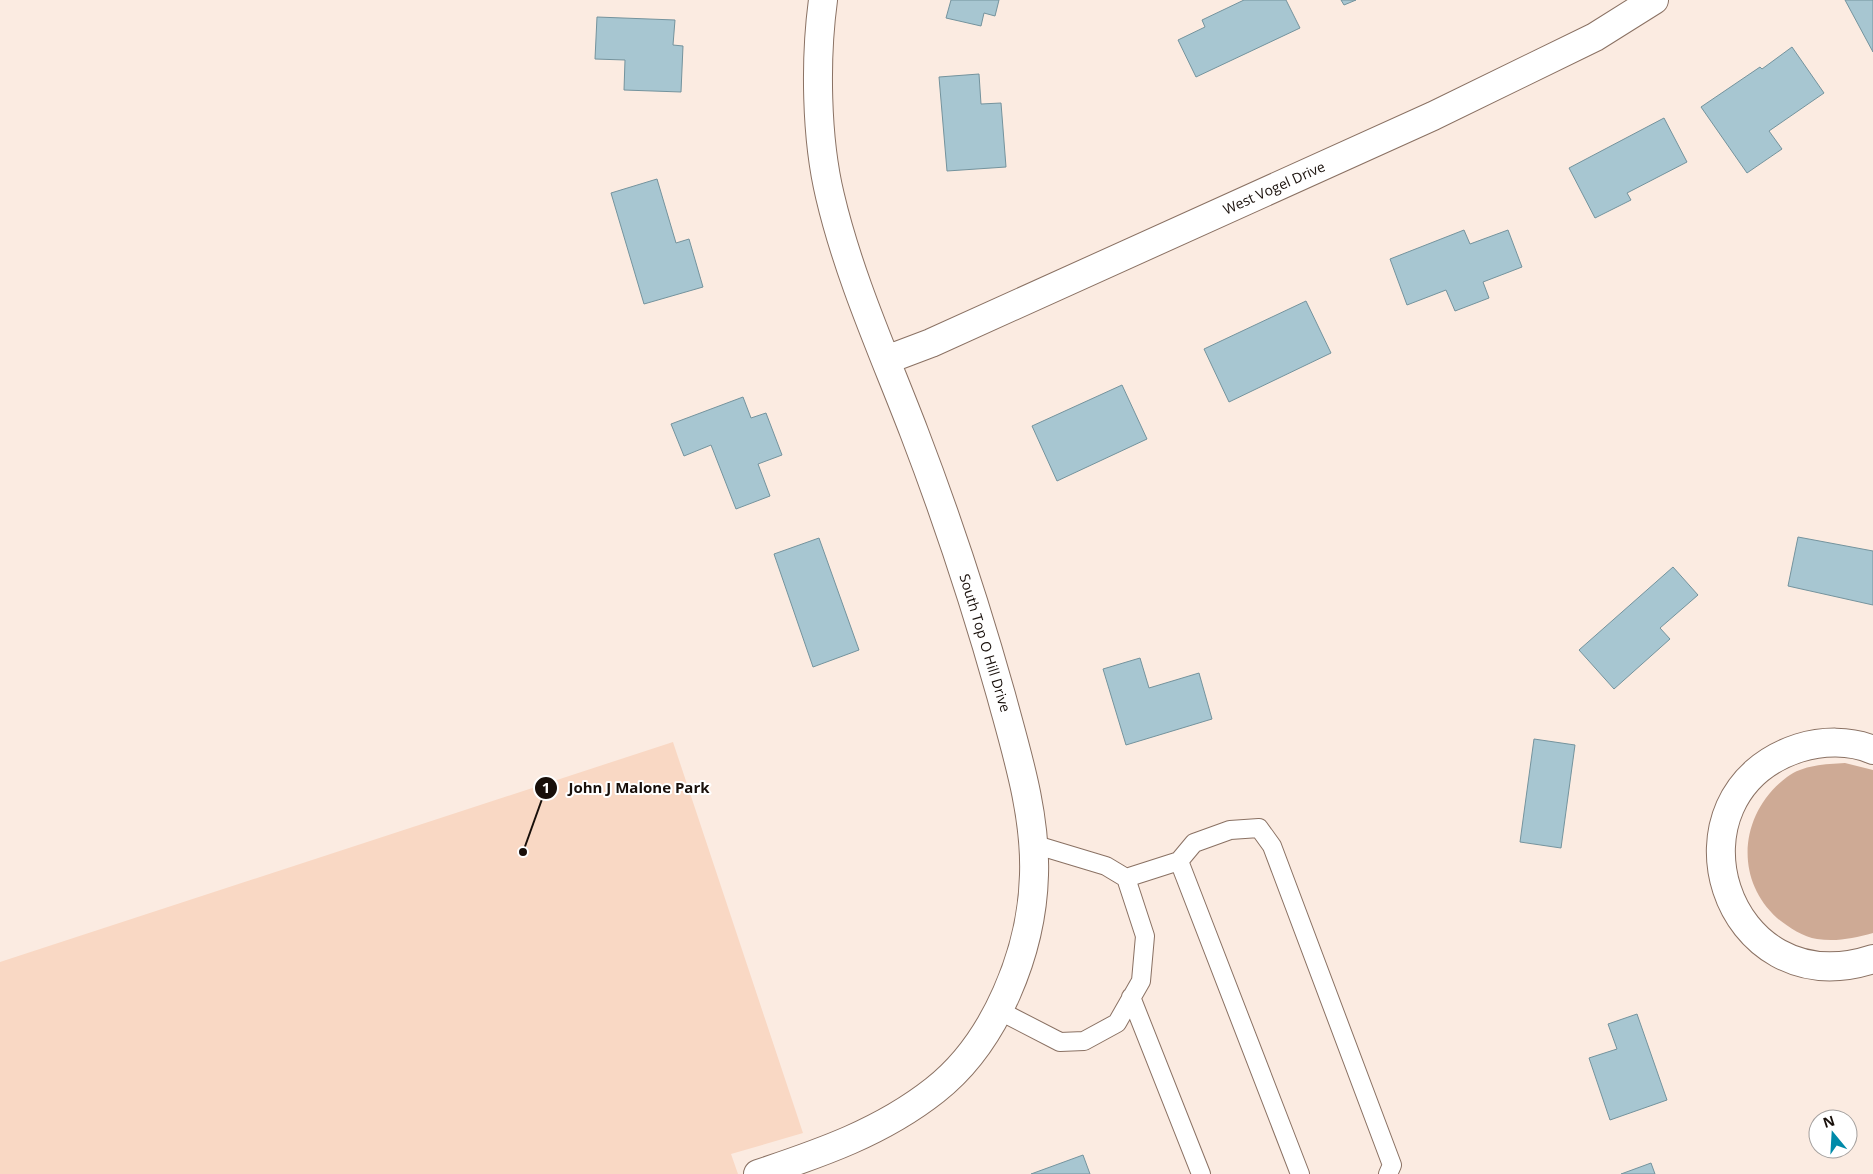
<svg xmlns="http://www.w3.org/2000/svg" width="1873" height="1174" font-family="'Open Sans',sans-serif">
<style>
.green{fill:#f9d8c4}
.water{fill:#ceaa95}
.building{fill:#a7c6d1;stroke:#74939d}
.lines{fill:none;stroke-linecap:round;stroke-linejoin:round}
.service-casing{stroke:#8a7163;stroke-width:20}
.minor-casing{stroke:#8a7163;stroke-width:30}
.service{stroke:#fff;stroke-width:18}
.minor{stroke:#fff;stroke-width:28}
.labels{text-anchor:middle;stroke-width:4;stroke-linejoin:round;paint-order:stroke}
.street-label{font-size:14px;fill:#180f0a;stroke:#fff}
.leader{fill:none;stroke:#180f0a;stroke-width:2}
.callout-dot{fill:#180f0a;stroke:#fff;stroke-width:2}
.mark-label{font-size:15px;text-anchor:middle;font-weight:bold;fill:#fff}
.callout-label{font-size:15px;text-anchor:middle;font-weight:bold;fill:#180f0a;stroke:#fff;stroke-width:4;stroke-linejoin:round;paint-order:stroke}
</style>
<rect width="100%" height="100%" fill="#fbebe1"/>
<path class="green" d="M673 742 803 1133 731 1154 738 1174H0V962Z"/>
<path class="water" d="M1845 763 1873 770V933C1854 938 1837 942 1817 939 1803 937 1788 927 1777 918 1733 878 1740 812 1787 777 1803 765 1825 764 1845 763Z"/>
<path class="building" d="M951 0H999L995 16 984 13 981 26 946 18Z
M1244 0H1286L1300 28 1196 77 1178 40 1205 27 1202 20Z
M1341 0H1356L1344 5Z
M1845 0H1873V52Z
M597 17 675 20 673 45 683 46 681 92 624 90 625 60 595 59Z
M1792 47 1824 93 1769 131 1782 149 1747 173 1701 107 1760 67 1762 69Z
M979 74 981 104 1001 103 1006 167 947 171 939 77Z
M1664 118 1687 162 1627 193 1631 200 1595 218 1569 168Z
M657 179 676 243 689 239 703 287 644 304 611 193Z
M1464 230 1470 244 1508 230 1522 267 1483 282 1489 298 1455 311 1446 290 1407 305 1390 259Z
M1306 301 1331 353 1229 402 1204 349Z
M1122 385 1147 439 1057 481 1032 426Z
M743 397 751 418 766 413 782 455 758 464 770 496 736 509 711 445 684 456 671 424Z
M1798 537 1873 551V605L1788 586Z
M819 538 859 650 813 667 774 554Z
M1673 567 1698 595 1660 628 1670 639 1614 689 1579 650Z
M1140 658 1149 688 1199 673 1212 719 1126 745 1103 669Z
M1534 739 1575 745 1561 848 1520 842Z
M1637 1014 1667 1100 1610 1120 1589 1058 1617 1049 1608 1024Z
M1083 1155 1090 1174H1031Z
M1651 1163 1655 1174H1621Z"/>
<g class="lines">
<g class="service-casing">
<path id="service" d="M1179 861 1194 843 1230 830 1259 828 1272 846 1392 1165 1388 1174
M1126 878 1179 861 1300 1174
M1131 997 1201 1174
M998 1010 1060 1042 1084 1041 1117 1023 1141 981 1145 936 1126 878 1106 866 1033 844"/>
</g>
<g class="minor-casing">
<path id="minor" d="M886 360 931 343 1433 116 1595 37 1654 0
M1873 750C1850 740 1822 741 1799 748 1658 794 1723 1008 1873 959
M758 1174C821 1153 882 1132 935 1090 996 1042 1032 951 1034 875 1036 814 1017 754 1001 695 976 606 947 518 914 432 884 354 849 277 830 196 816 138 815 59 823 0"/>
</g>
<use href="#service" class="service"/>
<use href="#minor" class="minor"/>
</g>
<g class="labels">
<g class="street-label">
<text transform="translate(1274 188) rotate(-24)" y="5">West Vogel Drive</text>
<text transform="translate(985 643) rotate(73)" y="5">South Top O Hill Drive</text>
</g>
</g>
<path class="leader" d="M523 852L546 788"/>
<g class="callout-dot">
<circle cx="523" cy="852" r="5"/>
<circle cx="546" cy="788" r="12"/>
</g>
<g class="mark-label">
<text x="546" y="793">1</text>
</g>
<g class="callout-label">
<text x="639" y="793">John J Malone Park</text>
</g>
<g transform="translate(1833 1134) rotate(342)"><circle r="24" fill="#ffffff" stroke="#a39f9d"/>
<path d="M0-4L9 19L0 12L-9 19Z" fill="#008aa9"/>
<text y="-8" font-size="14" font-weight="bold" text-anchor="middle" fill="#180f0a">N</text>
</g>
</svg>
